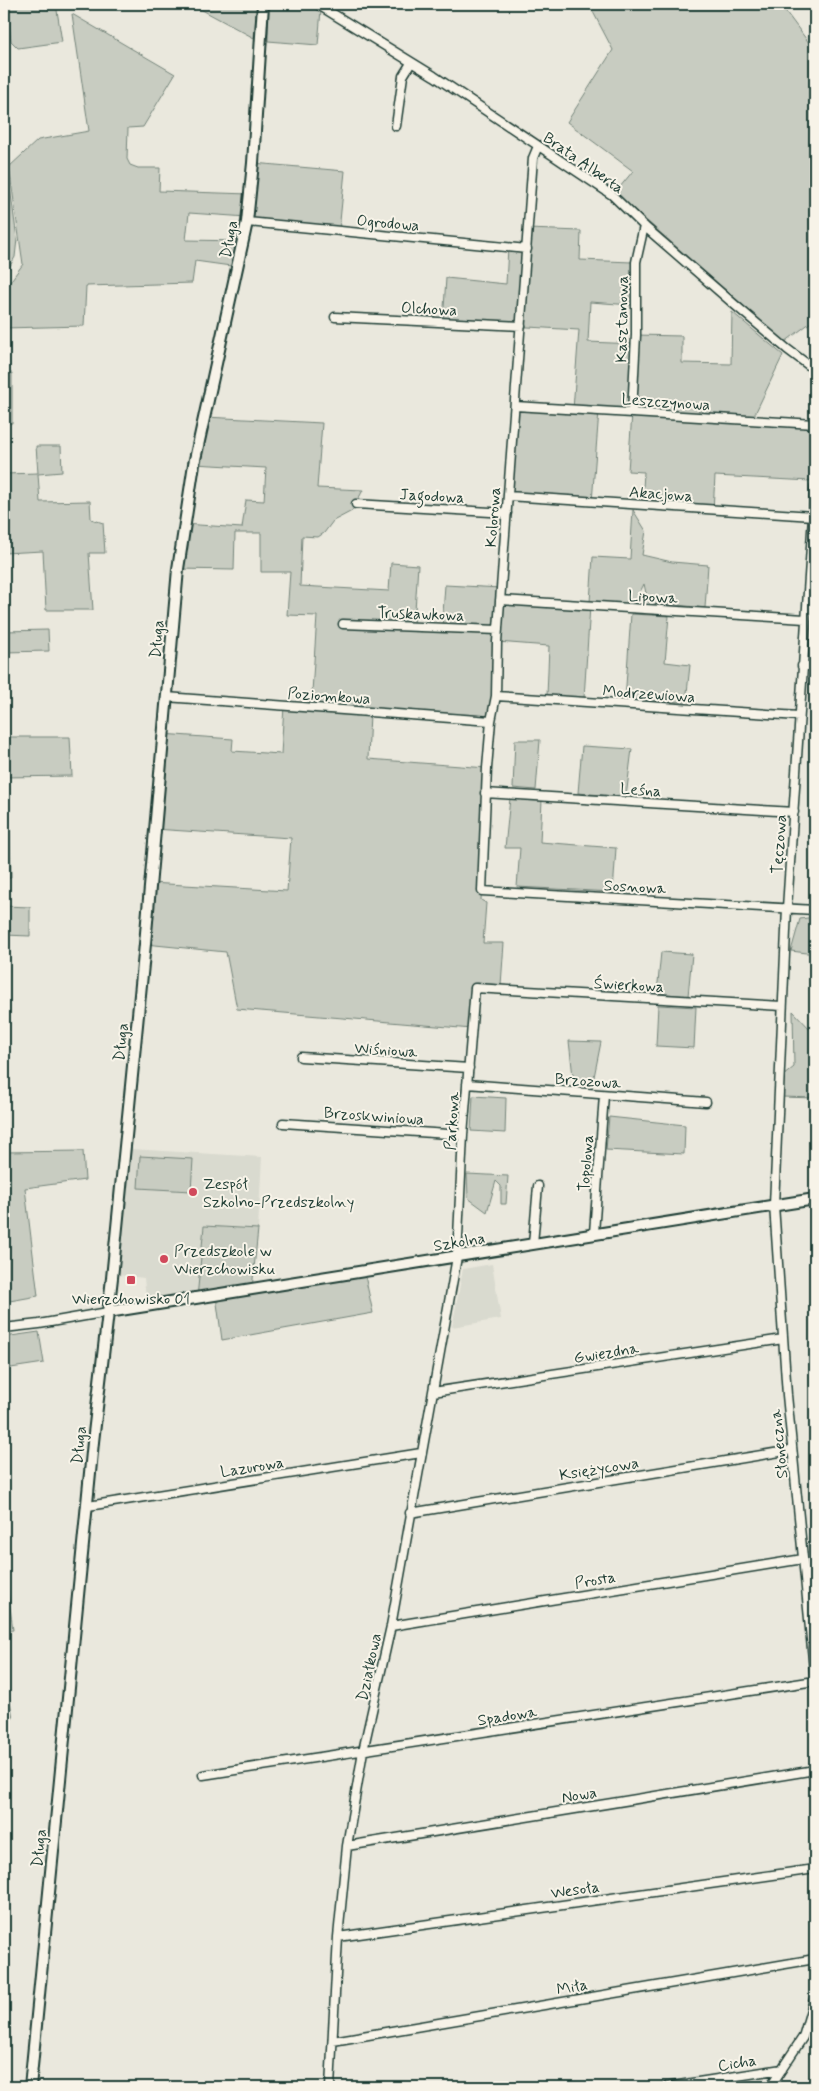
<svg xmlns="http://www.w3.org/2000/svg" width="819" height="2091" font-family="Mynerve,sans-serif">
<style>
.built{fill:#d9dacf}
.green{fill:#c8ccc1;stroke:#74847a}
.lines{fill:none;stroke-linecap:round;stroke-linejoin:round}
.street-casing{stroke:#1f3d34;stroke-width:11}
.secondary-casing{stroke:#1f3d34;stroke-width:14}
.street{stroke:#f7f3e8;stroke-width:8}
.secondary{stroke:#f7f3e8;stroke-width:10}
.poi-dot{fill:#d1495b;stroke:#f7f3e8;stroke-width:2}
.labels{text-anchor:middle;stroke-width:4;stroke-linejoin:round;paint-order:stroke}
.street-label{font-size:16px;fill:#1f3d34;stroke:#f7f3e8}
.poi-label{font-size:16px;fill:#1f3d34;stroke:#f7f3e8;text-anchor:start}
</style>
<rect width="100%" height="100%" fill="#eae8dd"/>
<filter id="ink" filterUnits="userSpaceOnUse"><feTurbulence type="fractalNoise" baseFrequency=".02" numOctaves="2"/><feDisplacementMap in="SourceGraphic" scale="10" xChannelSelector="R" yChannelSelector="G"/><feConvolveMatrix kernelMatrix="1 2 1 2 8 2 1 2 1" color-interpolation-filters="sRGB"/></filter>
<g filter="url(#ink)">
<path class="built" d="M131 1149 262 1157 258 1229 204 1226 198 1292 146 1298 144 1278 118 1275Z
M492 1264 501 1319 452 1327 463 1269Z"/>
<path class="green" d="M7 4H56L62 42 18 48 11 41Z
M191 4H257L254 38Z
M269 4H311L321 10 318 45 268 41Z
M596 4H780L815 51V319L785 342 615 193 633 171 567 122 613 50 592 10Z
M72 14 175 74 143 127 128 128 127 159 130 165 138 168H160L159 191 249 194 253 163 345 171 339 231 247 222V217L189 213 186 240 243 241 238 267 195 261 192 283 86 286 84 326 4 328V290L23 264 9 167 38 140 89 131Z
M4 158H6L17 239 15 257 4 277Z
M528 229 581 231 580 260 632 262V305L590 302 588 342 635 344 636 335 682 336V363L731 364 732 312 783 355 752 420 815 424 811 481 715 476 713 510 642 506 644 472 628 471 632 413 599 411 592 502 508 496 515 406 573 409 579 330 443 322 446 278 506 284 508 247 527 249Z
M4 373H12V423H6L7 447H4Z
M205 417 322 423 317 488 363 490 352 511 333 521 324 533 318 537 302 536 300 586 389 591 391 563 418 565 414 626 442 628 445 585 501 588 500 600 590 606 584 698 547 696 549 646 497 642 491 721 370 713 368 759 487 768 481 900 486 903 483 943H504L501 985 476 983 472 1029 237 1009 226 952 145 944 150 883 287 891 291 838 154 829 161 734 233 739 232 751 281 754 284 706 311 707 317 616 287 615 290 572H261V533H235L234 570 178 569 184 524 242 528 246 500 264 501 266 468 194 464Z
M36 446H61L62 472 38 474 40 502 90 501 91 519 103 523 105 553H89L93 610H46L43 551 4 553V474L38 473Z
M633 510 646 531 642 555 672 562 708 565 705 608 648 602 644 584 634 604 590 602 593 557 630 559Z
M631 614 669 616 665 662 690 665 686 702 625 700Z
M48 630 49 651 4 652V631Z
M4 737H70L72 776 4 777Z
M515 740H540L536 790 513 788Z
M582 746 632 749 626 797 578 793Z
M510 798 542 800 540 842 616 848 613 892 517 887 520 848H505Z
M4 824 10 825 11 878H4Z
M4 906 30 907V936L4 935Z
M815 917V954L791 951 800 919Z
M661 952 692 954 688 996 657 993Z
M658 1005 696 1007 694 1048 656 1046Z
M793 1011 812 1031V1063H815V1098L782 1097 783 1076 794 1067Z
M569 1041 601 1042 592 1087 574 1085Z
M473 1096 506 1098 505 1133 471 1131Z
M609 1117 685 1125 684 1154 606 1150Z
M83 1151 85 1180 25 1188 38 1296 4 1302V1152Z
M140 1156 193 1159 191 1191 138 1188Z
M467 1174 508 1176 506 1204H501V1186L496 1181 487 1212 468 1198Z
M204 1226 258 1229 252 1289 364 1271 373 1313 222 1340 216 1296 197 1298Z
M39 1332 44 1363 4 1369V1337Z
M4 1576H6L13 1630 4 1631Z
M4 1667 13 1718 4 1720Z"/>
<g class="lines">
<g class="street-casing">
<path id="street" d="M317 4 434 76 612 195 644 226 735 305 787 349 815 370
M396 126 403 76 411 63
M538 146 533 158 497 642 496 696 491 721 487 768 482 891 815 910
M247 222 527 249
M335 317 521 326
M515 406 815 424
M632 413 636 335V262L644 226
M815 486 787 908 774 1205 787 1395 815 1680
M508 496 813 516
M356 504 507 513
M500 600 805 619
M343 624 498 630
M802 666H815
M496 696 799 716
M166 697 491 721
M485 793 794 812
M301 1057 469 1068
M467 1084 706 1102
M283 1123 463 1135
M594 1233 604 1095
M533 1244 538 1186
M4 1328 39 1324 108 1312
M433 1392 783 1339
M88 1506 421 1453
M410 1513 792 1450
M391 1626 803 1559
M203 1775 815 1681
M347 1846 815 1770
M338 1937 815 1869
M333 2041 815 1959
M330 2087 338 1937 347 1846 363 1751 391 1626 457 1257 463 1135 475 988 782 1006
M666 2087 782 2069
M770 2087 803 2037 815 1996"/>
</g>
<g class="secondary-casing">
<path id="secondary" d="M108 1312 815 1199
M30 2087 93 1442 112 1278 145 944 178 569 194 464 247 222 253 163 263 4"/>
</g>
<use href="#street" class="street"/>
<use href="#secondary" class="secondary"/>
</g>
</g>
<g class="poi-dot">
<circle cx="193" cy="1192" r="5"/>
<circle cx="164" cy="1259" r="5"/>
<rect x="126" y="1275" width="10" height="10" rx="2.5"/>
</g>
<g class="labels">
<g class="street-label">
<text transform="translate(584 162) rotate(35)" y="6">Brata Alberta</text>
<text transform="translate(388 222) rotate(5)" y="6">Ogrodowa</text>
<text transform="translate(228 239) rotate(-79)" y="6">Długa</text>
<text transform="translate(429 308) rotate(3)" y="6">Olchowa</text>
<text transform="translate(621 319) rotate(-89)" y="6">Kasztanowa</text>
<text transform="translate(666 401) rotate(4)" y="6">Leszczynowa</text>
<text transform="translate(661 493) rotate(4)" y="6">Akacjowa</text>
<text transform="translate(432 495) rotate(3)" y="6">Jagodowa</text>
<text transform="translate(492 517) rotate(-86)" y="6">Kolorowa</text>
<text transform="translate(653 596) rotate(3)" y="6">Lipowa</text>
<text transform="translate(421 613) rotate(2)" y="6">Truskawkowa</text>
<text transform="translate(156 639) rotate(-85)" y="6">Długa</text>
<text transform="translate(649 693) rotate(4)" y="6">Modrzewiowa</text>
<text transform="translate(329 695) rotate(4)" y="6">Poziomkowa</text>
<text transform="translate(641 789) rotate(4)" y="6">Leśna</text>
<text transform="translate(778 844) rotate(-86)" y="6">Tęczowa</text>
<text transform="translate(635 886) rotate(3)" y="6">Sosnowa</text>
<text transform="translate(629 984) rotate(3)" y="6">Świerkowa</text>
<text transform="translate(120 1042) rotate(-84)" y="6">Długa</text>
<text transform="translate(386 1049) rotate(4)" y="6">Wiśniowa</text>
<text transform="translate(588 1080) rotate(4)" y="6">Brzozowa</text>
<text transform="translate(374 1115) rotate(4)" y="6">Brzoskwiniowa</text>
<text transform="translate(451 1121) rotate(-86)" y="6">Parkowa</text>
<text transform="translate(585 1163) rotate(-86)" y="6">Topolowa</text>
<text transform="translate(459 1241) rotate(-9)" y="6">Szkolna</text>
<text transform="translate(606 1352) rotate(-9)" y="6">Gwiezdna</text>
<text transform="translate(778 1444) rotate(-96)" y="6">Słoneczna</text>
<text transform="translate(78 1445) rotate(-84)" y="6">Długa</text>
<text transform="translate(252 1466) rotate(-9)" y="6">Lazurowa</text>
<text transform="translate(599 1468) rotate(-9)" y="6">Księżycowa</text>
<text transform="translate(595 1579) rotate(-9)" y="6">Prosta</text>
<text transform="translate(368 1667) rotate(-78)" y="6">Działkowa</text>
<text transform="translate(507 1715) rotate(-9)" y="6">Spadowa</text>
<text transform="translate(579 1794) rotate(-9)" y="6">Nowa</text>
<text transform="translate(38 1848) rotate(-84)" y="6">Długa</text>
<text transform="translate(575 1889) rotate(-8)" y="6">Wesoła</text>
<text transform="translate(572 1986) rotate(-10)" y="6">Miła</text>
<text transform="translate(737 2062) rotate(-9)" y="6">Cicha</text>
</g>
<g class="poi-label">
<text x="203" y="1189">Zespół<tspan x="203" dy="18">Szkolno-Przedszkolny</tspan></text>
<text x="174" y="1256">Przedszkole w<tspan x="174" dy="18">Wierzchowisku</tspan></text>
<text x="131" y="1304" text-anchor="middle">Wierzchowisko 01</text>
</g>
</g>
<rect width="819" height="2091" fill="none" stroke="#f7f3e8" stroke-width="20"/>
<rect x="10" y="10" width="799" height="2071" fill="none" stroke="#1f3d34" stroke-width="2" filter="url(#ink)"/>
</svg>
